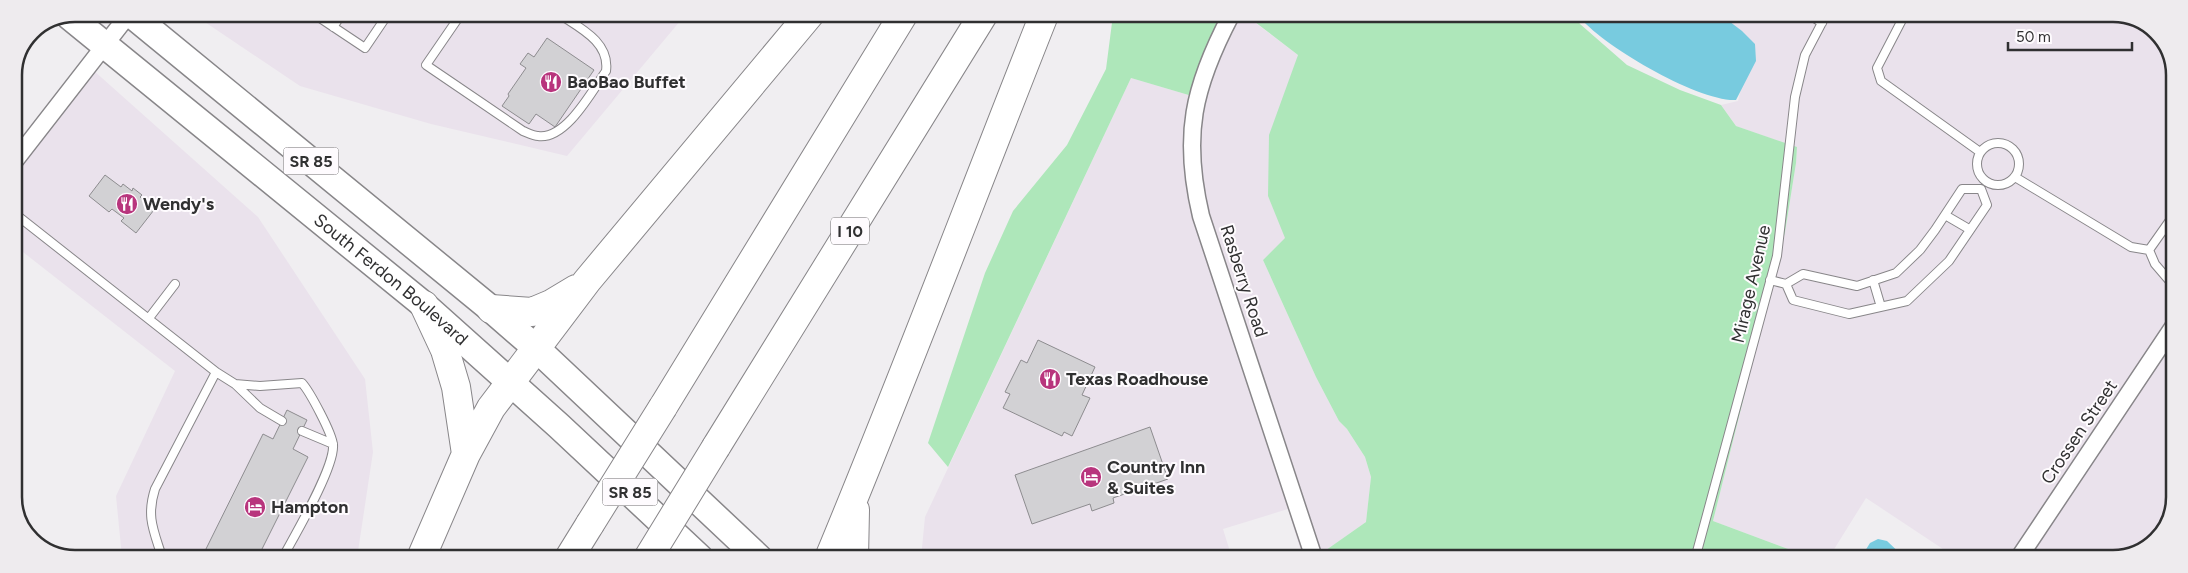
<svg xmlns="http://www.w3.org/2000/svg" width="2188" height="573" font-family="Figtree,sans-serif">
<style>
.built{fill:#eae2ec}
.green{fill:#aee7ba}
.water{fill:#78cbdf}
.building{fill:#d2d1d4;stroke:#8d8c8f}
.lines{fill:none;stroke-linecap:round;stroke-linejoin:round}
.service-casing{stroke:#888689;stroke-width:10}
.minor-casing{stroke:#888689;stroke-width:19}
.trunk-casing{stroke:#888689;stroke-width:29}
.motorway-casing{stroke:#888689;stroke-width:30}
.service{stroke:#fff;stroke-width:8}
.minor{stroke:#fff;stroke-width:16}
.trunk{stroke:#fff;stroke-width:26}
.motorway{stroke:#fff;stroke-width:28}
.motorway-bridge-casing{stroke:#888689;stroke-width:30;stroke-linecap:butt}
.motorway-bridge{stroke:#fff;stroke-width:28}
.labels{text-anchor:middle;stroke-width:4;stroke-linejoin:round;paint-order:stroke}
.shield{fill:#fefbfe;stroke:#6e6d6e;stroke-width:1}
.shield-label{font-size:16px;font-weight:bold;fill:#303031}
.poi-label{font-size:18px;font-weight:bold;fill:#303031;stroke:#fefbfe;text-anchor:start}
.street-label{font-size:18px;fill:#303031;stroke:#fefbfe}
.rim{fill:none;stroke:#303031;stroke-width:2.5}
</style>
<rect width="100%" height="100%" fill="#f0eef1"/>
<path class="built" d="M193 14H686L567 156 431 124 300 86Z
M1234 15H1245L1298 55 1268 196 1286 238 1263 260 1316 377 1339 421 1347 429 1365 457 1371 477 1366 522 1315 558H1303L1288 509 1223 529 1232 558H921L925 517 1131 78 1192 96Z
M1721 15 2128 16 2159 35 2174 71 2172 513 2150 546 2113 559H1958L1866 498 1828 559H1815L1713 521 1785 232 1796 163 1797 148 1736 126 1721 105 1738 101 1748 60Z
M93 70 258 217 365 379 373 452 357 558 122 557 116 496 175 371 14 245V172Z"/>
<path class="green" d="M1113 15H1234L1192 96 1131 78 948 467 928 443 985 273 1013 211 1067 145 1106 69Z
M1254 15H1574L1580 24 1627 65 1680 90 1721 105 1736 126 1797 147 1796 163 1785 232 1713 521 1815 559 1321 558 1319 555 1366 522 1371 477 1365 457 1347 429 1339 421 1316 377 1263 260 1285 238 1268 196 1269 135 1298 55 1251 19Z"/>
<path class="water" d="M1578 15H1721L1742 31 1755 44 1756 61 1736 100C1699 102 1600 45 1578 15Z
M1878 539 1887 541 1906 559H1874L1865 551 1870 543Z"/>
<path class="building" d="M547 38 594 70 555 127 536 114 529 124 502 106 509 96 508 94 526 68 520 64 528 53 534 57Z
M105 175 121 187 123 184 132 191 133 188 142 195 140 197 146 202 148 200 157 206 136 233 121 221 124 218 112 209 109 212 89 196Z
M1038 340 1095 367 1082 395 1090 398 1072 436 1064 432 1062 436 1003 408 1010 394 1005 392 1021 360 1027 363Z
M287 410 307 420 293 449 308 457 258 557H202L263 434 273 439Z
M1150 427 1168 479 1113 498 1114 503 1092 511 1090 504 1032 524 1015 475Z"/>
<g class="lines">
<g class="service-casing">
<path id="service" d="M314 14 365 48 388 14
M461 14 426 65 523 131C528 133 534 136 538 136 566 140 592 91 606 71 610 42 580 28 559 14
M1810 15 1822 23
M1904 16 1877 68 1881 81 1980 152
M333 27 342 14
M1977 164a21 21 0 1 1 42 0a21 21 0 1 1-42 0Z
M2015 177 2131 247 2149 250
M14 213 216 372 235 384 260 386 302 383C310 392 332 433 333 445 335 467 295 535 283 557
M1945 215 1969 229
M1770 280 1786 284 1803 274 1857 286 1896 273 1920 250 1935 230 1962 189H1981L1987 205 1949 261 1907 301 1849 314 1793 300 1786 284
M1873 280 1881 307
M2173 285 2155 264 2149 250 2173 216
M149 318 175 284
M235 384 260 408 282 421
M302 431 333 444
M162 557C154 531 146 517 155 489L216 372
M1695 559 1777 256 1795 97 1805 55 1826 15"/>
</g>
<g class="minor-casing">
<path id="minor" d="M1231 15C1193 87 1182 136 1201 216L1314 558
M14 162 129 14
M2018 559 2173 327"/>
</g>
<g class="trunk-casing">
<g id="trunk">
<path d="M131 14 491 309 536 348 759 558"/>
<path id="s1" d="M69 16 424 305 559 426 700 558"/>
</g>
</g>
<g class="motorway-casing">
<path id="motorway" d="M424 305 445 350 456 387 466 454
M491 309 532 312 551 304 576 289
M663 407 903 15
M716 447 983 15
M421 558 466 454 491 408 587 281 810 14
M569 558 590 524
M829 558C904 378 972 196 1044 15
M854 558 855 510"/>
</g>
<use href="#service" class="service"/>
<use href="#minor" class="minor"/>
<use href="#trunk" class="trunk"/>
<use href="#motorway" class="motorway"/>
<g class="motorway-bridge-casing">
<path id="motorway-bridge" d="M590 524 663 407
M648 558 716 447"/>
</g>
<use href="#motorway-bridge" class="motorway-bridge"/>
</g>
<defs>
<g id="restaurant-disc" transform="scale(1.125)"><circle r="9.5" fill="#b8357d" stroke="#fefbfe"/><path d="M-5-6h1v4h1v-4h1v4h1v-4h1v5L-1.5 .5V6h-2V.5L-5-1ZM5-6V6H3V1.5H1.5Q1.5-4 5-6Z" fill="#fff"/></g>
<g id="hotel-disc" transform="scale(1.125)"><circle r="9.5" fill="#b8357d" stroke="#fefbfe"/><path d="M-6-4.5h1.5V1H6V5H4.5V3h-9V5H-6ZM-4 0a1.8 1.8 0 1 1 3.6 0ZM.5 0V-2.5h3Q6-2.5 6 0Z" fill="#fff"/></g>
</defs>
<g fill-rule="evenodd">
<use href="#restaurant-disc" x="551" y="82"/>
<use href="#restaurant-disc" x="127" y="204"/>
<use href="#restaurant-disc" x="1050" y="379"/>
<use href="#hotel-disc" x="1091" y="477"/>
<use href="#hotel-disc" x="255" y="507"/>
</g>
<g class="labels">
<g class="shield">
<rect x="283.5" y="147.5" width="55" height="27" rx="4"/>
<rect x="831" y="217.5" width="38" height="27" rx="4"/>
<rect x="602.5" y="478.5" width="55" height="27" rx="4"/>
</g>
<g class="shield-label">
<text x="311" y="167">SR 85</text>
<text x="850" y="237">I 10</text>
<text x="630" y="498">SR 85</text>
</g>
<g class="poi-label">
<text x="567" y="88">BaoBao Buffet</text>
<text x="143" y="210">Wendy's</text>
<text x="1066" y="385">Texas Roadhouse</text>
<text x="1107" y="473">Country Inn<tspan x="1107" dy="21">&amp; Suites</tspan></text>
<text x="271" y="513">Hampton</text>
</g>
<g class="street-label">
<text dy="6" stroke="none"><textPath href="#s1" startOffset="416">South Ferdon Boulevard</textPath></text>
<text transform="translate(1244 281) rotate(72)" y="6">Rasberry Road</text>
<text transform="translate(1751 284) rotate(-77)" y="6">Mirage Avenue</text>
<text transform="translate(2079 432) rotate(-56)" y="6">Crossen Street</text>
</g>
</g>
<path d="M0 0H2188V573H0ZM75 22H2113A53 53 0 0 1 2166 75V497A53 53 0 0 1 2113 550H75A53 53 0 0 1 22 497V75A53 53 0 0 1 75 22Z" fill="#eeebee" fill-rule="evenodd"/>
<path class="rim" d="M75 22H2113A53 53 0 0 1 2166 75V497A53 53 0 0 1 2113 550H75A53 53 0 0 1 22 497V75A53 53 0 0 1 75 22Z"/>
<path d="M2008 42v8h124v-8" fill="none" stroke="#303031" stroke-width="2.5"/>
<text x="2016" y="42" font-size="15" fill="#303031" stroke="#fefbfe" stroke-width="4" paint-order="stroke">50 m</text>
</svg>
